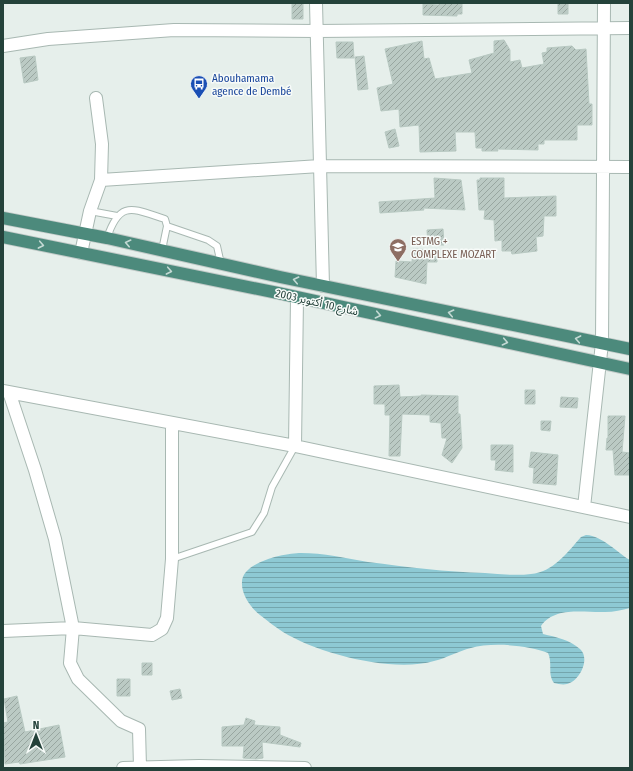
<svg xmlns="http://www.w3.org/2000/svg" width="633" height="771" font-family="'Fira Sans Condensed','Noto Sans Arabic',sans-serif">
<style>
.water{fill:url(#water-rules)}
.building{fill:url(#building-hatch);stroke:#b8c9c2}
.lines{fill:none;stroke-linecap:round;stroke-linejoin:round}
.service-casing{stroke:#a8b8b2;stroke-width:8}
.minor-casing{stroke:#a8b8b2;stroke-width:14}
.trunk-casing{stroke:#c2cac8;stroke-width:14}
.service{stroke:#fff;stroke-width:6}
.minor{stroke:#fff;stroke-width:12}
.trunk{stroke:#4c8a7c;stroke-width:12}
.oneway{stroke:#c4d9d4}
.labels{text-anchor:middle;stroke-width:3;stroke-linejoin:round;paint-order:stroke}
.transit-label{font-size:11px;fill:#164399;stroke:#f7fbf9;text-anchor:start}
.education-label{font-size:11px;fill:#785e54;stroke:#f7fbf9;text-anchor:start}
.street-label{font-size:11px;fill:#24423a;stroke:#f7fbf9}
</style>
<defs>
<pattern id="water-rules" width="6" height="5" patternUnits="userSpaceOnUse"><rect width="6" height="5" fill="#8ec9d4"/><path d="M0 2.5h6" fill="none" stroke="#74a5ad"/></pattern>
<pattern id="building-hatch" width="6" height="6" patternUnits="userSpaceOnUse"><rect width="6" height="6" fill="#bbcac4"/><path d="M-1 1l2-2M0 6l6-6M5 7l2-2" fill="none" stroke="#98a6a0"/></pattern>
</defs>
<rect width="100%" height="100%" fill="#e6efeb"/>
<path class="water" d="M586 535C603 536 616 552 630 560V608C622 610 614 612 605 612 585 613 555 606 541 626L543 634C556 637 570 640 580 649 591 659 579 682 567 684 563 685 558 684 554 683 547 673 553 664 548 653 529 645 491 642 471 648 458 651 447 658 434 661 393 673 319 654 283 632 275 627 268 621 260 615 251 608 241 594 242 582 242 562 285 553 301 553 323 553 346 558 368 562 407 567 446 572 485 573 500 574 516 576 531 574 553 572 567 553 581 537Z"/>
<path class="building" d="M292 3H303V19H292Z
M439 3H462V14H457V16L423 15V4L439 5Z
M558 3H568V14H558Z
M504 40 510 50V62L520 60 522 68 544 64 542 53 547 52V48L572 46 576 50 586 49 589 104H592V125H577V140H544V144H538V150L497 149 498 151H482V148H476L475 132H455L456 151 420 152 419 125 400 127 399 109 381 111 377 88 393 84 385 49 422 41 424 59 429 58 435 79 472 73 469 60 494 53V41Z
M336 42H353L354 58H337Z
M35 56 38 80 24 83 20 58Z
M364 56 368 89 358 90 355 57Z
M395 129 399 146 389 148 385 132Z
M434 178 461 180 465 210 423 208 424 210 380 213 379 202 435 198Z
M480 178H504V198L556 196V216H544L543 236 536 237 537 251 512 254 511 251H502V240L495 241 494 220 484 219 485 210H479L477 180H480Z
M443 229 444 245H428L427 230Z
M413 249 437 250V262H427L426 284 395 277 396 261 412 262Z
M399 385 400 397 421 396V395L458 396V414H460L462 448 452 463 442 455 447 438H442L441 423 430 422V415L402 414 400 456H389L390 415H385V404H374V386Z
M525 390H535V404H525Z
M561 397 578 398 577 408 560 407Z
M608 416H625L622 452 630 453V475H615L613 450H606L607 438H608Z
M541 421H551L550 431 541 430Z
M491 445H513V472L495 470 496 460H491Z
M531 452 558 455 556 485 533 483 534 468 529 467Z
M142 663H152V675H142Z
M117 679H130V696H117Z
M180 689 182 698 172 700 170 691Z
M17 696 25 732 59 725 65 757 20 764 19 762 5 764 3 723 8 722 4 699Z
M246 718 255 721 254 725 280 727V735L301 743 300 747 262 742 263 758 256 759 243 758 244 746H222V727L244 725Z"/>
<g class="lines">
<g class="service-casing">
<path id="service" d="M90 211 117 216
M167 226 208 240 217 246 221 264
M107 238C120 199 133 209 165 219L167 226 162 250
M172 559 252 532 264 513 272 487 295 446"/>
</g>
<g class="minor-casing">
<path id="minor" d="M316 3 323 286
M3 46 48 39 174 30 317 31 630 28
M96 98 102 144 101 180
M81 253 90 211 101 180 320 166 630 167
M3 391 295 446 630 517
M9 392 35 470 55 539 73 628 70 663 78 679 121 721 139 729 140 767
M295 446 297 298
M584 507 602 343 604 3
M3 631 73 628 152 635 162 629 167 618 172 559V423
M123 768 199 766 305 768"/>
</g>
<g class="trunk-casing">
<path id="trunk" d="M3 218 107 238 280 277 630 349
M3 237 278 293 630 369"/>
</g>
<use href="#service" class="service"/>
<use href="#minor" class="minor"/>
<use href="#trunk" class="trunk"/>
</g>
<defs><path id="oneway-chevron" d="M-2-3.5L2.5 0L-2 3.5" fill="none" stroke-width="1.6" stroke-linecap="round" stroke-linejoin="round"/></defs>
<g class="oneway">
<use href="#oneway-chevron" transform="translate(128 243) rotate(-167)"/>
<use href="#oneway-chevron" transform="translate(41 245) rotate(11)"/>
<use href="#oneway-chevron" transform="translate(169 271) rotate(11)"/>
<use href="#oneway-chevron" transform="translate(296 280) rotate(-168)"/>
<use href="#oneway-chevron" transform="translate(451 313) rotate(-168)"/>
<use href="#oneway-chevron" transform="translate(378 315) rotate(12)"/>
<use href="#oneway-chevron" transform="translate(578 339) rotate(-169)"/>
<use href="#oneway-chevron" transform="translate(505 342) rotate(12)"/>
</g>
<defs>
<g id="bus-pin" transform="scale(0.9)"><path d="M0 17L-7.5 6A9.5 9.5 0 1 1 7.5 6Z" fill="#1a4fb4" stroke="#f7fbf9"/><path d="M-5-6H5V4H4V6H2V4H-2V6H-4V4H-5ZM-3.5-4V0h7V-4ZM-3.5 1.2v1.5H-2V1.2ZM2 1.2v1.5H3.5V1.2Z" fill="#fff"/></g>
<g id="school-pin" transform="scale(0.9)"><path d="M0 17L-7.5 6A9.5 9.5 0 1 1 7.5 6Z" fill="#8d6e63" stroke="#f7fbf9"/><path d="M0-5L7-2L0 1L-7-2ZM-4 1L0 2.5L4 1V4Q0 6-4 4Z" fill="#fff"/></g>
</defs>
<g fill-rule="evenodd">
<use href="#bus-pin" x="199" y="84"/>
<use href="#school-pin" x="398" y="247"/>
</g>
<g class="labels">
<g class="transit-label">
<text x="212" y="82">Abouhamama<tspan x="212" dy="13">agence de Dembé</tspan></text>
</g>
<g class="education-label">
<text x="411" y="245">ESTMG +<tspan x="411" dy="13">COMPLEXE MOZART</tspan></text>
</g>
<g class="street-label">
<text transform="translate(317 302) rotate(13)" y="4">شارع 10 أكتوبر 2003</text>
</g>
</g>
<rect width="633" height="771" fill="none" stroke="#24423a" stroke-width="8"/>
<g transform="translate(36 735)" stroke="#f7fbf9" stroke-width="3" paint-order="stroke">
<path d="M0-3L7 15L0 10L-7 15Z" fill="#24423a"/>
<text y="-6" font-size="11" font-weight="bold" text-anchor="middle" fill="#24423a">N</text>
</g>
</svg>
